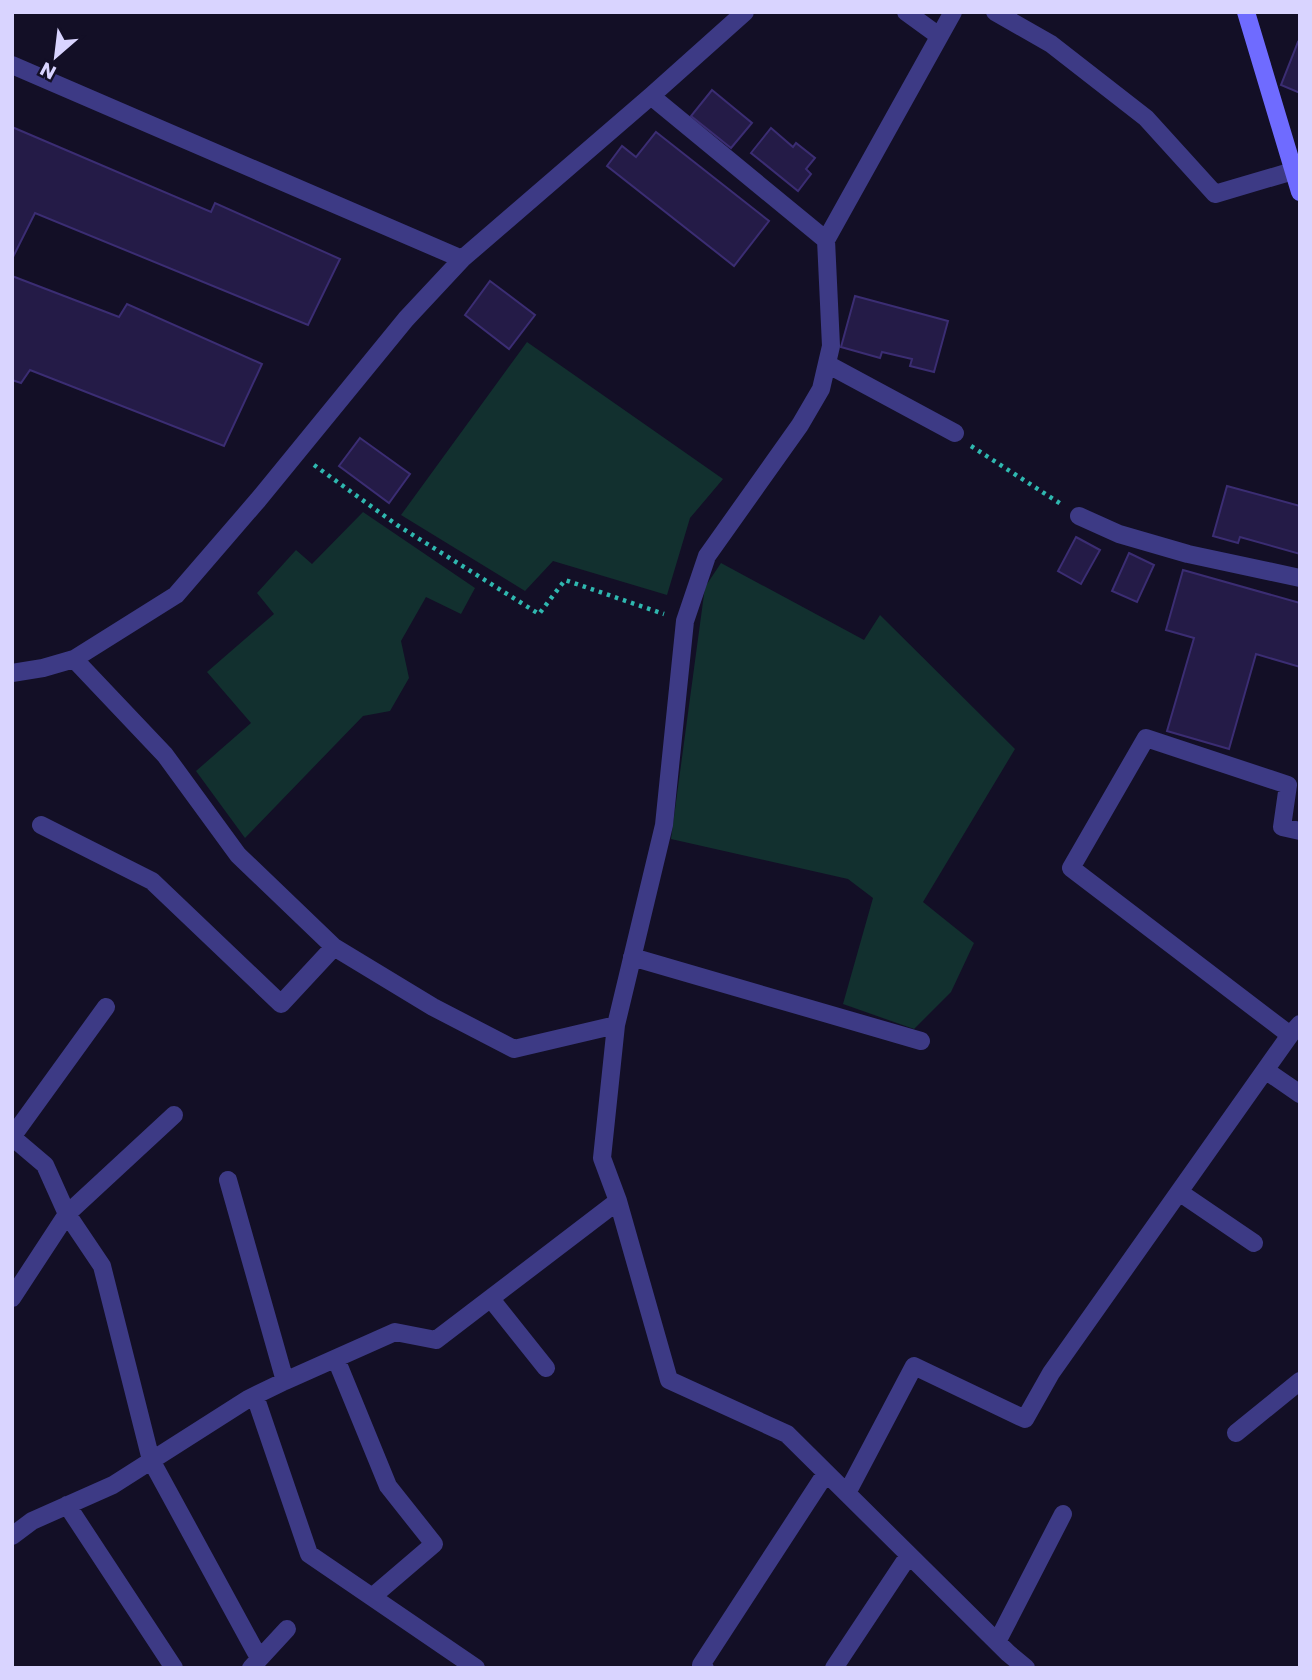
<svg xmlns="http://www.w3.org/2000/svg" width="1312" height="1680" font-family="Poppins,sans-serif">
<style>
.green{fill:#12302f}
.building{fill:#241b47;stroke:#3b2d73;stroke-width:2}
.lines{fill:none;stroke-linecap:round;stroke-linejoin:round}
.path{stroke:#2fb8b0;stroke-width:4.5;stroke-dasharray:3.5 5;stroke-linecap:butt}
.street{stroke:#3d3a85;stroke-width:18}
.secondary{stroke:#6f6bff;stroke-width:18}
</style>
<rect width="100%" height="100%" fill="#130f26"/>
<path class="green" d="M527 342 723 479 690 518 667 595 553 561 525 591 401 515Z
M363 512 475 588 461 614 426 597 401 641 409 678 390 711 363 716 245 838 196 771 251 723 207 672 274 614 257 593 296 550 312 564Z
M721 563 864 640 880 615 1015 749 923 902 974 943 951 992 914 1029 843 1004 873 898 848 879 671 839 705 587Z"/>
<path class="building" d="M1298 42 1300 43V93L1281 85Z
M712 90 752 123 731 148 691 116Z
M12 127 211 212 215 203 340 259 308 325 35 213 12 259Z
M771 128 793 147 796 143 815 158 806 169 811 174 798 191 751 153Z
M656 132 769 221 734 266 607 166 622 146 636 157Z
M12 276 119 317 127 304 262 364 224 446 30 370 21 383 12 380Z
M490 281 535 315 509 349 465 315Z
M855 296 948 321 934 372 910 366 912 359 882 352 880 358 841 347Z
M360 438 410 474 389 503 339 466Z
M1227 486 1300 506V554L1240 537 1238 543 1213 536Z
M1076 537 1100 550 1081 584 1058 571Z
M1129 553 1154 565 1137 602 1112 591Z
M1183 570 1300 603V667L1256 654 1229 749 1167 731 1194 638 1166 630Z"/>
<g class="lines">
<path class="path" d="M971 446 1061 504
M314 465 397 525 539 614 565 580 664 614"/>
<path class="street" d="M906 12 939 36
M953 12 826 240 831 346 821 389 800 425 707 556 685 621 664 825 616 1025 602 1158 618 1201 669 1380 787 1434 1008 1653 1026 1668
M995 12 1051 44 1146 118 1215 194 1293 171
M12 65 462 259
M651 96 826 240
M827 364 955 433
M1079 516 1119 534 1188 554 1300 578
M74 659 165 755 238 855 334 947 433 1007 514 1049 616 1025
M12 673 43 668 74 659 176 595 258 500 406 319 462 259 651 96 745 12
M41 825 152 881 281 1004 334 947
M632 957 921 1041
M1290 1035 1071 868 1146 738 1288 785 1282 827 1300 831
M1265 1070 1300 1094
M174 1115 67 1214 102 1266 151 1460 259 1658
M12 1137 45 1165 67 1214 12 1298
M12 1137 106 1007
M228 1180 285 1381
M1179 1192 1254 1243
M491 1299 546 1368
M336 1359 388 1486 434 1544 372 1597
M255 1396 309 1554 476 1668
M1236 1433 1300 1381
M847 1493 914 1366 1025 1419 1051 1373 1290 1035 1300 1024
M67 1505 174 1668
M12 1536 32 1521 113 1485 248 1399 285 1381 395 1332 436 1340 618 1201
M997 1642 1063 1514
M251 1668 287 1629
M705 1668 701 1665 826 1473
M834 1668 909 1555"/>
<path class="secondary" d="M1246 12 1300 192"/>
</g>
<rect width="1312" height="1680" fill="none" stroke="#d9d4ff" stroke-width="28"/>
<g transform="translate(56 56) rotate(208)" stroke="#130f26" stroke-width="5" paint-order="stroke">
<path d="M0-5L12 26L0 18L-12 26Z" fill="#d9d4ff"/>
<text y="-10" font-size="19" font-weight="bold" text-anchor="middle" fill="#d9d4ff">N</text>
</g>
</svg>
